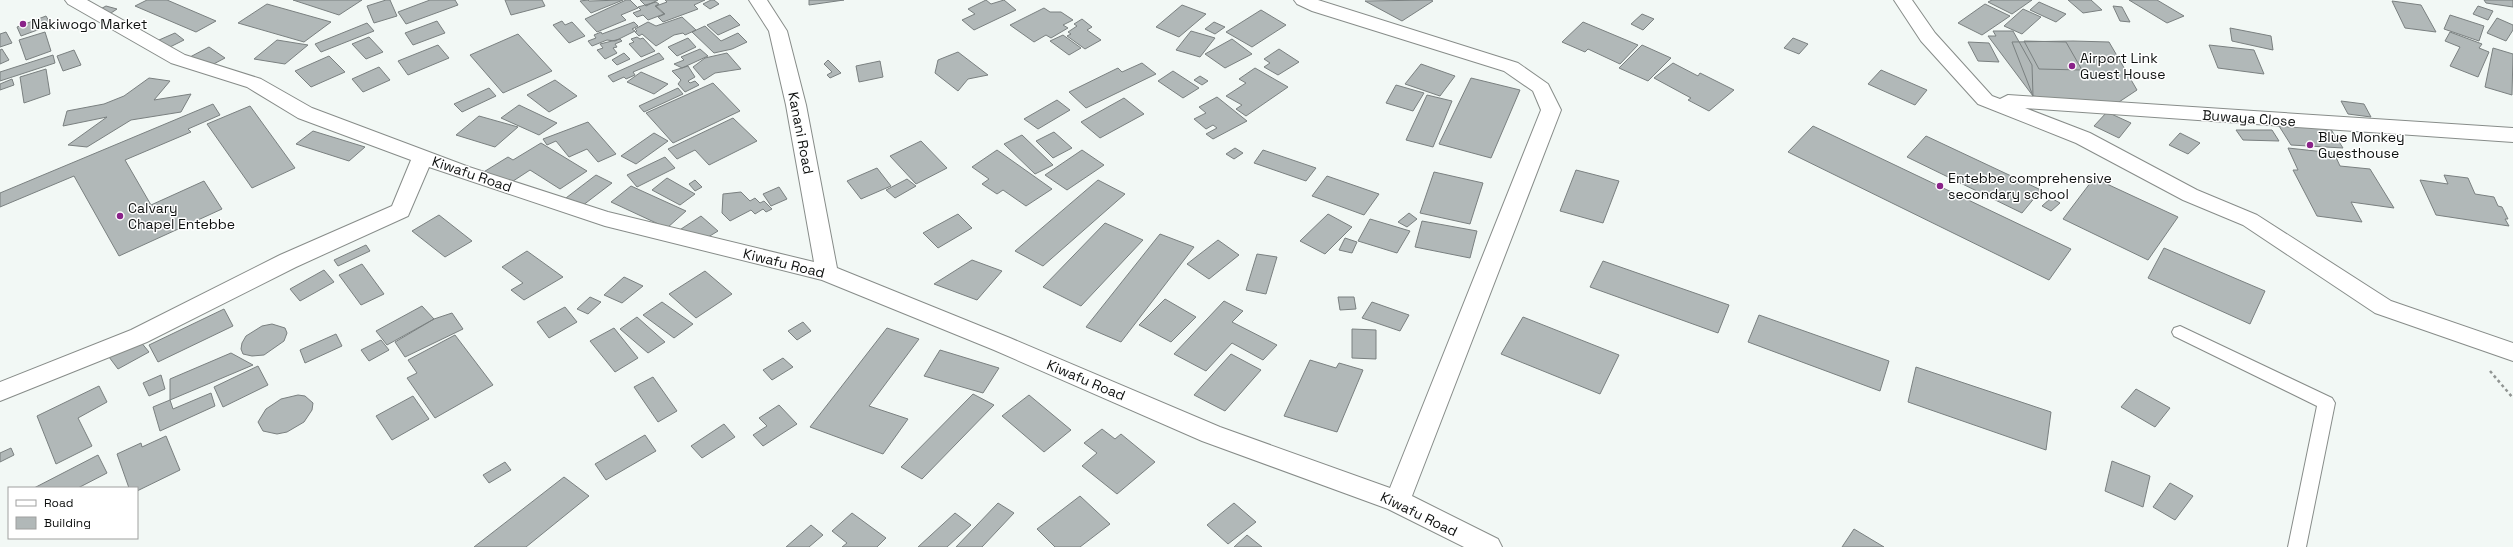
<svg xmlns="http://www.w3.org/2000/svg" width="2513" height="547" font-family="'Space Grotesk',sans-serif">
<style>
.building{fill:#b1b8b8;stroke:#7a8080}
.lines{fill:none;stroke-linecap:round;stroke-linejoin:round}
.lane-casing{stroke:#878c89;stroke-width:2}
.street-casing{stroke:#878c89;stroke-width:2}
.path{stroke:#909492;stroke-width:2.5;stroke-dasharray:3 3;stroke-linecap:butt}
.lane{fill:#fff;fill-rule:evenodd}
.street{fill:#fff;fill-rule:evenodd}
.poi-dot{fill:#8a2289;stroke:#fff;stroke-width:1.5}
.labels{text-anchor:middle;stroke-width:3;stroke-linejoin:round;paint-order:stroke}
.poi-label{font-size:14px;fill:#0f1110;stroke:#fff;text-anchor:start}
.street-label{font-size:14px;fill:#0f1110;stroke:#fff}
</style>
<rect width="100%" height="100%" fill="#f2f8f5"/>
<path class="building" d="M147 0H167L216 21 196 32 135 6Z
M293 0H362L339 15Z
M386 0H390L397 16 374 23 367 6Z
M430 0H455L458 5 406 24 398 12Z
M505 0H542L545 6 511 15Z
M588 0 589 1 623 0 591 13 580 1Z
M626 0H630L638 8 621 15 626 20 597 32 585 19Z
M640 0H658L646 6Z
M665 0H705L694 5 698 9 663 22 658 17 665 14 656 6 667 2Z
M711 0H714L719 4 710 9 703 4Z
M809 0H844L809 5Z
M986 0 991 4 1004 0 1016 10 974 30 962 20 975 14 968 9Z
M1992 0H2032L2012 14 1988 2Z
M2068 0H2091L2102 10 2083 13Z
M2129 0H2157L2184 16 2167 23Z
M2484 0H2513V7L2486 3Z
M1365 1 1431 0 1433 1 1402 21Z
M2392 1 2421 5 2436 32 2405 28Z
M656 2 659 4 655 6 664 14 648 20 643 15 637 17 633 13 641 10 638 7Z
M2039 2 2066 14 2056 22 2030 10Z
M267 4 331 22 304 42 238 23Z
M1985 4 2010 16 1982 35 1958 23Z
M1182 5 1206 14 1179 37 1156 27Z
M106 6 117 9 105 17 93 13Z
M2113 6 2122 7 2130 22 2120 21Z
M2478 6 2493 11 2488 20 2473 14Z
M1044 8 1050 12H1061L1073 20 1063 25 1068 28 1051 38 1046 35 1034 42 1010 25Z
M2023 9 2041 17 2022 34 2004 26Z
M1261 10 1286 25 1252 47 1226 32Z
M1642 14 1654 19 1643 30 1631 24Z
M730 15 740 25 718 35 707 25Z
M2450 15 2484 26 2479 41 2444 29Z
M46 16 51 25 21 36 17 27Z
M682 17 696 30 685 35 683 33 674 35 656 46 642 34 639 36 635 32 637 31 635 29 648 22 656 26Z
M2497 18 2513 25V30L2506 41 2487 33Z
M1082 19 1092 27 1087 30 1101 40 1085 49 1067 36 1071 34 1068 32 1077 26 1074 24Z
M437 21 445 33 413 45 405 33Z
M562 21 565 25 572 22 585 36 569 43 553 25Z
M634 22 638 26 632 29 635 31 615 41 607 40 592 46 588 41 596 38 594 35 601 32 602 34Z
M1214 22 1225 27 1215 34 1205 29Z
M1583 22 1638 45 1620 64 1588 49 1585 52 1562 42Z
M367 23 374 31 321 52 315 44Z
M705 26 721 41 738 33 747 42 732 49 714 53 692 32Z
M2230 28 2271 36 2273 50 2232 41Z
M1191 31 1215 38 1200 57 1176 50Z
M1993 31H2013L2032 65 2033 96 1988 36H1996Z
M6 32 12 43 0 47V34Z
M45 32 51 51 26 60 19 40Z
M2450 32 2482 44 2479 48 2489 52 2478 77 2450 66 2460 47 2445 41Z
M175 33 184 40 168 48 159 40Z
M518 34 552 71 503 93 470 55Z
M1063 35 1081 48 1069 55 1050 41Z
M369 37 383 52 366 59 352 44Z
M637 37 640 39 643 38 655 51 641 57 629 44 634 42 631 39Z
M688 38 696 47 677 56 668 47Z
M1793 38 1808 44 1799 54 1784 48Z
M620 39 622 41 615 44 617 47 613 48 617 53 605 59 597 50 603 48 600 44Z
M1232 39 1252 54 1225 68 1205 54Z
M277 40 308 45 285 64 254 59Z
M2024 41 2066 42 2082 70 2039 69Z
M2073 41 2109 42 2137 90 2110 108 2033 96 2012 42Z
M1968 42 1989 43 1999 62 1978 61Z
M438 45 449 58 408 75 398 61Z
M1642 45 1671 58 1648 81 1619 68Z
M2209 45 2254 50 2264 74 2218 68Z
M209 47 225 58 206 68 190 57Z
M2493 48 2513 54 2512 95 2485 87Z
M2 49 9 60 0 64V50Z
M700 49 708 56 682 68 674 64 684 60 681 57Z
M1279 49 1299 62 1278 75 1264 67 1270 63 1264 59Z
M74 50 81 65 63 71 57 56Z
M958 52 988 75 968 79 958 91 935 73 938 60Z
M624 53 630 59 617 65 612 60Z
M659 53 664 59 633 72 635 75 626 79 624 77 613 82 608 76Z
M727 53 741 69 715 73 704 80 693 67 705 58Z
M53 55 55 63 0 81V72Z
M329 56 345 72 311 87 295 71Z
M828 60 841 73 830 78 827 75 832 72 824 64Z
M880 61 883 77 859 82 856 66Z
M1142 63 1156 74 1086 108 1069 92 1118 68 1122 72Z
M1673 63 1698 76 1700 73 1734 90 1709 111 1688 100 1691 98 1654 78Z
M1421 64 1455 76 1440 96 1405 84Z
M688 66 695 77 688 81 690 83 695 81 699 85 685 92 678 84 681 80 672 71Z
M379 67 390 80 363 92 352 79Z
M1255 68 1288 87 1246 116 1236 109 1242 105 1226 96 1246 83 1239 79Z
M46 69 50 94 24 103 20 77Z
M1881 70 1927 90 1915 105 1868 84Z
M1173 71 1199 88 1183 98 1158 81Z
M641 72 668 84 654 94 627 82Z
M1200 76 1208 81 1202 85 1194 80Z
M149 78 170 81 154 100 191 94 181 112 131 120 87 147 68 145 107 117 63 126 67 111 104 104 124 96Z
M1471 78 1520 90 1491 158 1439 144Z
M12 79 14 85 0 90V84Z
M555 80 577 96 549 112 527 95Z
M713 83 740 111 673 143 646 113Z
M1396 85 1424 93 1413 111 1386 103Z
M489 88 496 96 462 112 454 104Z
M678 88 683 94 644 112 639 106Z
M1427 95 1452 101 1433 147 1406 140Z
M1217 97 1247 121 1213 139 1206 134 1217 128 1213 125 1206 129 1194 119 1206 113 1199 107Z
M1124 98 1144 114 1100 138 1081 122Z
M1057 100 1070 110 1038 129 1024 119Z
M2341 101 2364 104 2371 117 2348 114Z
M213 104 220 115 188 129 191 132 125 160 151 205 204 181 222 209 119 256 74 176 0 207V193Z
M519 105 557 123 539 135 501 118Z
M250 106 295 168 252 188 207 124Z
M2107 112 2131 123 2119 138 2094 126Z
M479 116 518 127 495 147 456 135Z
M733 118 757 141 709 165 695 150 677 159 668 149Z
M588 122 616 154 598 162 587 149 569 157 556 141 547 145 543 139Z
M1813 126 2071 249 2049 280 1788 152Z
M2279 126 2330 128 2343 148 2291 145Z
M2236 130H2272L2279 141 2243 140Z
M313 131 365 147 349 161 296 144Z
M1054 132 1072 148 1053 158 1036 141Z
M654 133 668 141 636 164 621 156Z
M2180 133 2200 143 2188 154 2169 145Z
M1022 135 1053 165 1035 174 1004 144Z
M1926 136 2041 190 2022 213 1907 157Z
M921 141 947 168 916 184 890 156Z
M541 143 587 171 560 189 530 170 504 187 482 173 508 157 513 160Z
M1235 148 1243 153 1234 159 1226 154Z
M2288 148 2334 153 2340 166 2370 169 2394 208 2351 202 2362 222 2317 216 2293 170H2298Z
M997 150 1052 189 1026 206 1003 190 997 194 982 184 989 179 972 167Z
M1082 150 1104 165 1067 190 1045 175Z
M1263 150 1316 168 1306 181 1254 163Z
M665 157 675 168 637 187 627 175Z
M877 168 891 186 861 199 847 181Z
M1576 170 1619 181 1603 223 1560 211Z
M1434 172 1483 183 1470 224 1420 213Z
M596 175 612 183 578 209 562 201Z
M2444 175 2468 178 2475 194 2494 197 2498 206 2502 207 2508 219H2505L2509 226 2436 215 2420 180 2448 184Z
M1327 176 1379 194 1364 215 1312 196Z
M667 178 695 194 680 205 652 190Z
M2094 178 2178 217 2148 260 2063 219Z
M907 179 916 186 895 198 886 190Z
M695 180 702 187 695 191 689 184Z
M1098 180 1125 194 1043 266 1015 251Z
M631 186 686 211 667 228 611 202Z
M779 187 787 199 771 206 763 194Z
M741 192 750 201 755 198 760 203 764 201 772 209 766 212 763 209 755 214 751 210 730 221 722 213 723 194Z
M2051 198 2060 203 2051 211 2042 206Z
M1409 213 1417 219 1407 227 1398 222Z
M958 214 972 228 938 248 923 233Z
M1328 214 1352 227 1325 254 1300 241Z
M439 215 472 241 445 257 412 231Z
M701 216 718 231 695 245 678 231Z
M1370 219 1410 231 1397 253 1358 241Z
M1422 221 1477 231 1470 258 1415 247Z
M1105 223 1143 240 1081 306 1043 287Z
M1160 234 1194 247 1121 342 1086 327Z
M1345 238 1357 242 1352 253 1339 250Z
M1218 240 1239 255 1209 279 1187 264Z
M366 245 370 251 338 266 334 260Z
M2164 248 2265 291 2250 324 2148 278Z
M527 251 563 277 524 300 511 290 523 283 502 267Z
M1257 254 1277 257 1266 294 1246 290Z
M972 260 1002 271 977 300 934 284Z
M1603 261 1729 305 1718 333 1590 287Z
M362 264 384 294 361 305 339 275Z
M324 270 334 282 300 301 290 289Z
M705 271 732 294 696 318 669 294Z
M624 277 643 286 622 303 604 295Z
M590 297 601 302 588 314 577 309Z
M1338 297H1354L1356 309 1340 310Z
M1165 299 1196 317 1171 342 1139 325Z
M1224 301 1243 311 1232 322 1277 345 1263 360 1232 343 1206 371 1174 354Z
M662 302 693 324 674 338 643 315Z
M1372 302 1409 315 1400 331 1362 318Z
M422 306 434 319 387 345 376 331Z
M565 307 577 322 549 338 537 322Z
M224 309 233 326 158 362 149 345Z
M452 313 463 329 405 357 395 342 434 319Z
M1759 315 1889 361 1880 391 1748 342Z
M637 317 665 342 648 353 620 329Z
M1523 317 1619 355 1600 394 1501 354Z
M803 322 811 331 797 340 788 331Z
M272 324 285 328 287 333 284 341 264 355 252 356 243 354 241 349 242 343 246 336 262 326Z
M614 328 638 358 615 372 590 341Z
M887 328 919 339 869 406 908 419 883 454 810 427Z
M1352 329 1376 330V359L1352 358Z
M336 334 342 346 305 363 300 350Z
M455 335 493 385 435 418 407 378 417 373 408 360Z
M381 340 389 350 369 361 361 350Z
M140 341 149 352 118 369 109 357Z
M940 350 999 368 983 393 924 376Z
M231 353 253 365 170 400V379Z
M1231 354 1261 370 1225 411 1194 395Z
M783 358 793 367 772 380 763 370Z
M1310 360 1336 368 1339 363 1363 370 1337 432 1284 416Z
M258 366 268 385 223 407 214 387Z
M1916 367 2051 412 2046 450 1908 402Z
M161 375 165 389 149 396 143 383Z
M653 377 677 411 658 422 634 387Z
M99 386 107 402 78 418 92 446 56 464 37 416Z
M2136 389 2170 408 2155 427 2121 407Z
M211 393 215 406 160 431 153 407 170 400 173 409Z
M973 394 994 405 922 479 901 467Z
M298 395 305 396 313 403 312 410 304 422 287 432 277 434 263 431 258 422 266 409 281 399Z
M1029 395 1071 430 1044 452 1002 416Z
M413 396 429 419 392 440 376 416Z
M779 405 797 424 763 446 753 435 767 426 759 418Z
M724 424 735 437 702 458 691 446Z
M1102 429 1115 439 1121 434 1155 462 1117 494 1082 466 1097 453 1084 443Z
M645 435 656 451 606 480 595 464Z
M166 436 180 470 137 491V488H129L117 454 141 443 142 447Z
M11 448 14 455 0 462V453Z
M98 455 107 473 78 488H34Z
M2112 461 2150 476 2143 507 2105 491Z
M505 462 511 470 489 483 483 475Z
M564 477 589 496 526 547H474Z
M2170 483 2193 496 2175 520 2153 507Z
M1080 496 1110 524 1080 547H1055L1037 529Z
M998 503 1014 513 982 547H956Z
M1234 503 1256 522 1228 544 1207 525Z
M852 513 886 538 877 547H842L847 543 832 531Z
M955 513 971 525 947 547H918Z
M811 525 823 535 809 547H786Z
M1854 529 1884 547H1842Z
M1247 535 1262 547H1234Z"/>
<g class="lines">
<g class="lane-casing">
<path id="lane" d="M2180 326 2332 398 2335 403 2306 547H2288L2317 406 2174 336 2172 332 2174 328Z"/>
</g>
<g class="street-casing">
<path id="street" d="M65 0H87L185 55 261 79 312 108 469 167 608 212 814 262 786 105 769 31 749 0H767L787 31 806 105 837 268 1010 338 1220 427 1390 488 1541 110 1533 91 1504 71 1312 11 1297 4 1294 0H1318L1518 63 1548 84 1561 110 1412 496 1498 539 1502 547H1464L1388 509 1202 441 994 350 822 280 605 226 429 167 408 216 296 267 147 342 0 401V382L131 330 280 255 392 206 411 160 298 118 247 87 171 63 68 4Z
M1894 0H1912L1935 33 1992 96 2000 99 2008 95 2513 128V142L2025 108 2090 133 2197 190 2257 215 2391 301 2513 343V361L2375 313 2243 225 2183 200 2076 143 1978 104 1921 41Z"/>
</g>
<path class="path" d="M2490 371 2513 398"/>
<use href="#lane" class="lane"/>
<use href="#street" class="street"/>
</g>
<g class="poi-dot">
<circle cx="23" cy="24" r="4"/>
<circle cx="2072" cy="66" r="4"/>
<circle cx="2310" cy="145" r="4"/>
<circle cx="1940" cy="186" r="4"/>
<circle cx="120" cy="216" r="4"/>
</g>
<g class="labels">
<g class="poi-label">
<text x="31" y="29">Nakiwogo Market</text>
<text x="2080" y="63">Airport Link<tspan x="2080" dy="16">Guest House</tspan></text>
<text x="2318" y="142">Blue Monkey<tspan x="2318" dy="16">Guesthouse</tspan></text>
<text x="1948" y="183">Entebbe comprehensive<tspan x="1948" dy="16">secondary school</tspan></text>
<text x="128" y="213">Calvary<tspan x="128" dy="16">Chapel Entebbe</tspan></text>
</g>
<g class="street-label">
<text transform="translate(2249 118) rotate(4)" y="5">Buwaya Close</text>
<text transform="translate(801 133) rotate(79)" y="5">Kanani Road</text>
<text transform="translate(472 174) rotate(19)" y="5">Kiwafu Road</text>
<text transform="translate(784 263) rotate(14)" y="5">Kiwafu Road</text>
<text transform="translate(1086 380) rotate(23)" y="5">Kiwafu Road</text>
<text transform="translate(1419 514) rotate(26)" y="5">Kiwafu Road</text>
</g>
</g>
<rect x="8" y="487" width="130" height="52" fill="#ffffff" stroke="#9fa09f"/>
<rect x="16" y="500" width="20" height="6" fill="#ffffff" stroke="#9fa09f"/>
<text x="44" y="507" font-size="12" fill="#0f1110">Road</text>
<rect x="16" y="517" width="20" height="12" fill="#b1b8b8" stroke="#9fa09f"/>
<text x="44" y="527" font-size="12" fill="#0f1110">Building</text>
</svg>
